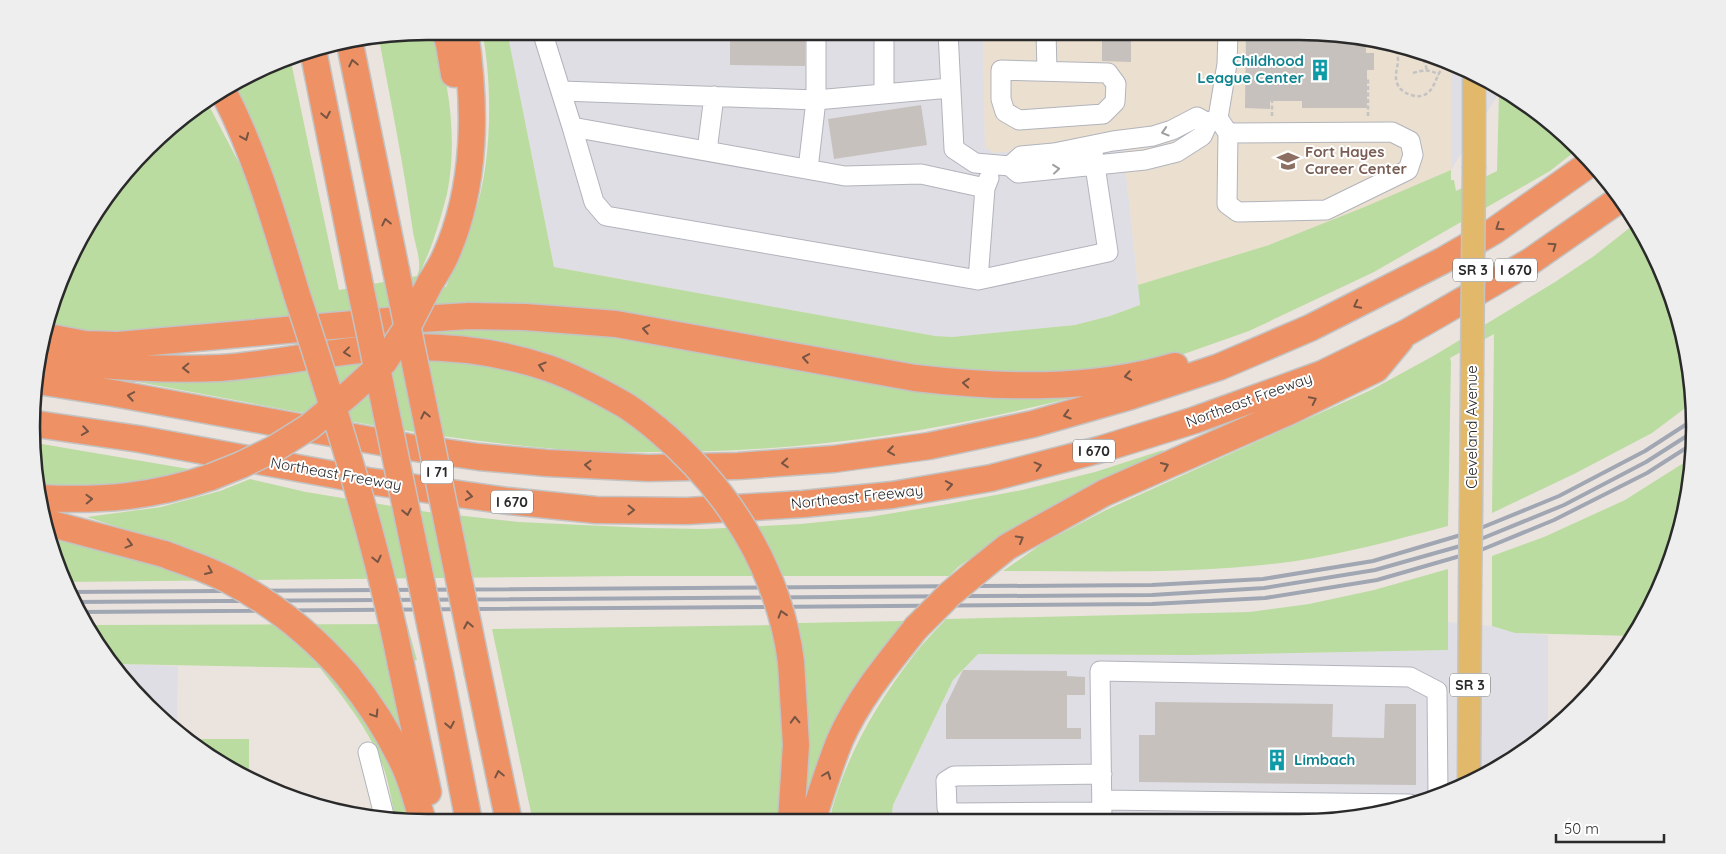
<svg xmlns="http://www.w3.org/2000/svg" width="1726" height="854" font-family="Quicksand,sans-serif">
<style>
.industrial{fill:#dfdee4}
.education{fill:#ebdfcf}
.green{fill:#bbdca0}
.building{fill:#c6c1bd}
.lines{fill:none;stroke-linecap:round;stroke-linejoin:round}
.minor-casing{stroke:#b1b4bc;stroke-width:21}
.major-casing{stroke:#c3c3c3;stroke-width:25}
.highway-casing{stroke:#c3c3c3;stroke-width:29}
.path{stroke:#c3c3c3;stroke-width:2.5;stroke-dasharray:4 2.5;stroke-linecap:butt}
.minor{stroke:#fff;stroke-width:19}
.major{stroke:#e2b96b;stroke-width:22}
.highway{stroke:#ee9266;stroke-width:26}
.rail{stroke:#a1a6b3;stroke-width:4}
.major-bridge-casing{stroke:#c3c3c3;stroke-width:25;stroke-linecap:butt}
.highway-bridge-casing{stroke:#c3c3c3;stroke-width:29;stroke-linecap:butt}
.major-bridge{stroke:#e2b96b;stroke-width:22}
.highway-bridge{stroke:#ee9266;stroke-width:26}
.oneway{stroke:#785442}
.oneway2{stroke:#9f9f9f}
.labels{text-anchor:middle;stroke-width:4;stroke-linejoin:round;paint-order:stroke}
.shield{fill:#fff;stroke:#6a6a6a;stroke-width:1}
.shield-label{font-size:14px;font-weight:bold;fill:#2a2a2a}
.culture-label{font-size:15px;font-weight:bold;fill:#0d838f;stroke:#fff;text-anchor:end}
.education-label{font-size:15px;font-weight:bold;fill:#785e54;stroke:#fff;text-anchor:start}
.street-label{font-size:15px;fill:#2a2a2a;stroke:#fff}
.rim{fill:none;stroke:#2a2a2a;stroke-width:2.5}
</style>
<rect width="100%" height="100%" fill="#ebe4de"/>
<path class="industrial" d="M507 31 983 32 985 147 994 153 1122 135 1140 305 1110 316 1075 325 952 337 935 336 554 267Z
M1451 64 1474 72 1504 91 1499 93 1451 170Z
M1448 622 1492 626 1515 633 1548 635V733L1540 741 1450 793 1350 819 891 821 893 805 953 680 978 654 1191 655 1448 650Z
M117 664 178 666 177 728 147 707Z"/>
<path class="education" d="M983 32H1325L1401 45 1451 64V170L1362 208 1269 245 1138 285 1122 135 994 153 985 147Z"/>
<path class="green" d="M427 31H434C449 83 458 140 447 194 443 209 439 224 434 238 429 255 419 271 415 288L446 287C455 263 466 240 474 216 492 165 493 84 482 31H507L554 267 935 336 952 337 1075 325 1110 316 1140 305 1138 285 1269 245 1362 208 1451 170V180H1454L1456 191 1497 171 1499 93 1504 91 1540 113 1578 149 1550 171 1374 272 1249 331 1181 355 1140 363 1081 371 1029 375 965 374 632 316 296 320 136 330 82 332 47 324 61 275 98 207 186 113 207 102 249 182 232 88 290 57 339 290 417 276C423 264 415 245 413 232 404 167 391 103 379 39Z
M1637 222 1642 229 1674 300 1691 375 1692 403 1652 433 1576 473 1492 513 1494 334 1450 358 1451 362 1448 526C1398 539 1348 553 1296 561 1199 575 1100 571 1003 571L1043 543 1106 510 1371 390 1435 355 1555 282 1594 256Z
M532 324 1079 396C942 431 805 452 663 452 643 452 622 453 601 452 445 444 292 410 138 382V376L336 361 447 356 633 399 388 338 432 326Z
M36 443 189 469 147 482 96 489 38 488 35 478Z
M1163 450 1165 456 1000 538 958 567 949 576H632L66 582 52 535 179 547 87 517 161 507 220 491 250 479 306 492 428 512 519 522 647 528 704 529 801 524 869 517 948 504 1022 490 1095 472Z
M1693 457 1681 529 1654 602 1633 636 1515 633 1492 626V556L1544 537 1625 500Z
M1448 569V650L1191 655 978 654 953 680 893 805 891 821H829C843 762 874 707 911 659 921 645 934 632 946 619L1249 612 1309 604 1374 590Z
M904 621 868 666 855 687 811 786 805 785 807 693 797 623Z
M407 624 417 660 389 663 401 726 398 728 362 711 392 768 409 822 396 821C392 805 390 788 385 772 372 733 345 700 320 668L117 664 88 625Z
M775 625 786 695 784 821 533 822 492 629Z
M192 739H249V780Z"/>
<path class="building" d="M730 32 805 33V66L730 65Z
M1246 32H1325L1366 39V53H1374V70H1367V108H1302V101H1270V109L1245 108Z
M1102 38 1131 39V62L1102 61Z
M921 105 927 145 834 159 828 119Z
M963 670 1067 671V676L1085 677V695H1067V728H1081V739H946V705Z
M1155 702 1333 704 1332 737 1384 738 1385 704H1416V785L1139 782V735H1155Z"/>
<g class="lines">
<g class="minor-casing">
<path id="minor" d="M542 31 572 127 845 176 921 174 985 188
M884 32V94
M948 32 954 149 975 163 1010 166 1018 173 1145 160 1177 152 1202 136 1208 123 1218 118
M1046 32 1047 70
M1228 32 1227 64 1218 118 1228 133 1392 132 1410 141 1413 155 1408 170 1326 210 1238 212 1227 204 1228 133
M1001 70 1108 73 1116 84 1115 102 1103 114 1019 120 1005 112 1001 99Z
M562 91 816 100V32
M572 127 594 202 606 216 978 280 1108 252 1092 146
M707 151 714 96
M1010 166 1021 156 1054 153 1113 141 1153 136 1172 130 1197 117 1208 123
M808 169 816 100 950 88
M978 280 985 188 989 178
M368 752 385 819
M1102 774 954 776 946 781 947 808 953 813 1102 812
M1102 800 1410 804
M1102 820 1100 671 1410 677 1437 691 1438 794 1436 797"/>
</g>
<g class="major-casing">
<path id="major" d="M1474 166V72
M1471 510 1472 375
M1469 782 1470 588"/>
</g>
<g class="highway-casing">
<path id="highway" d="M445 31 449 44 454 74
M350 44 396 270
M313 50 358 276
M224 93C257 157 276 226 297 295
M430 283C435 275 441 266 445 257 477 186 476 107 465 31
M43 336 85 344 118 345 388 321 469 316 525 317 616 324 915 378C1001 388 1090 391 1175 366
M39 360C99 365 159 371 220 368 264 365 307 356 351 351 417 343 485 347 548 368 574 377 600 391 623 404 635 411 646 420 657 429
M38 381 113 393 408 447 479 457 547 463 648 468 738 466 834 459 929 446 1033 424 1131 396 1219 367 1310 328 1442 261 1494 231 1592 162
M36 424 139 439 368 481 508 501 596 510 687 511 803 504 892 495 991 478 1102 449 1195 420 1322 374 1406 333 1531 261 1620 199
M40 498C102 501 152 497 211 477
M48 523 164 554
M981 568 1007 547 1104 493 1290 411 1376 369 1400 340
M401 665 428 792
M478 673 509 822
M347 675C369 702 388 731 403 763 412 781 417 802 423 822
M441 677 469 822
M791 821 796 745 791 662
M812 821C821 794 829 767 840 740 858 699 888 663 916 628"/>
</g>
<path class="path" d="M1396 44C1397 49 1398 54 1398 60 1398 68 1394 74 1397 83 1399 89 1404 93 1411 95 1428 100 1433 88 1438 75 1441 70 1444 66 1445 61
M1424 53 1423 58 1427 70
M1413 73C1423 70 1430 69 1439 75
M1272 86V116
M1368 116V77"/>
<use href="#minor" class="minor"/>
<use href="#major" class="major"/>
<use href="#highway" class="highway"/>
<path class="rail" d="M69 592 1152 585 1263 579 1373 561 1471 532 1559 496 1645 451 1693 420
M72 602 1152 595 1264 588 1375 570 1471 543 1564 505 1646 462 1693 432
M79 612 1152 604 1265 598 1377 580 1481 550 1554 520 1647 473 1694 443"/>
<g class="major-bridge-casing">
<path id="major-bridge" d="M1472 375 1474 166
M1470 588 1471 510"/>
</g>
<g class="highway-bridge-casing">
<path id="highway-bridge" d="M396 270 478 673
M358 276 441 677
M297 295C337 417 376 539 401 665
M657 429C728 488 779 569 791 662
M211 477 241 465 274 449 309 427 350 393 384 362 408 326 430 283
M164 554C185 562 207 569 228 580 274 604 313 636 347 675
M916 628 950 594 981 568"/>
</g>
<use href="#major-bridge" class="major-bridge"/>
<use href="#highway-bridge" class="highway-bridge"/>
</g>
<defs><path id="oneway-chevron" d="M-2-3.5L2.5 0L-2 3.5" fill="none" stroke-width="1.6" stroke-linecap="round" stroke-linejoin="round" transform="scale(1.25)"/></defs>
<g class="oneway">
<use href="#oneway-chevron" transform="translate(353 63) rotate(-102)"/>
<use href="#oneway-chevron" transform="translate(326 115) rotate(79)"/>
<use href="#oneway-chevron" transform="translate(245 137) rotate(68)"/>
<use href="#oneway-chevron" transform="translate(386 222) rotate(-102)"/>
<use href="#oneway-chevron" transform="translate(1499 227) rotate(146)"/>
<use href="#oneway-chevron" transform="translate(1553 246) rotate(-35)"/>
<use href="#oneway-chevron" transform="translate(1357 305) rotate(153)"/>
<use href="#oneway-chevron" transform="translate(646 329) rotate(-170)"/>
<use href="#oneway-chevron" transform="translate(347 352) rotate(173)"/>
<use href="#oneway-chevron" transform="translate(806 358) rotate(-170)"/>
<use href="#oneway-chevron" transform="translate(542 366) rotate(-164)"/>
<use href="#oneway-chevron" transform="translate(186 368) rotate(179)"/>
<use href="#oneway-chevron" transform="translate(1128 376) rotate(170)"/>
<use href="#oneway-chevron" transform="translate(966 383) rotate(-176)"/>
<use href="#oneway-chevron" transform="translate(131 396) rotate(-170)"/>
<use href="#oneway-chevron" transform="translate(1313 400) rotate(-26)"/>
<use href="#oneway-chevron" transform="translate(425 415) rotate(-102)"/>
<use href="#oneway-chevron" transform="translate(1067 415) rotate(164)"/>
<use href="#oneway-chevron" transform="translate(85 431) rotate(9)"/>
<use href="#oneway-chevron" transform="translate(891 451) rotate(172)"/>
<use href="#oneway-chevron" transform="translate(785 463) rotate(176)"/>
<use href="#oneway-chevron" transform="translate(588 465) rotate(-177)"/>
<use href="#oneway-chevron" transform="translate(1038 466) rotate(-15)"/>
<use href="#oneway-chevron" transform="translate(1165 466) rotate(-24)"/>
<use href="#oneway-chevron" transform="translate(949 485) rotate(-10)"/>
<use href="#oneway-chevron" transform="translate(469 496) rotate(8)"/>
<use href="#oneway-chevron" transform="translate(89 499) rotate(-2)"/>
<use href="#oneway-chevron" transform="translate(631 510) rotate(1)"/>
<use href="#oneway-chevron" transform="translate(407 512) rotate(79)"/>
<use href="#oneway-chevron" transform="translate(1020 539) rotate(-30)"/>
<use href="#oneway-chevron" transform="translate(129 544) rotate(15)"/>
<use href="#oneway-chevron" transform="translate(377 559) rotate(77)"/>
<use href="#oneway-chevron" transform="translate(209 571) rotate(24)"/>
<use href="#oneway-chevron" transform="translate(782 614) rotate(-107)"/>
<use href="#oneway-chevron" transform="translate(468 625) rotate(-101)"/>
<use href="#oneway-chevron" transform="translate(375 714) rotate(58)"/>
<use href="#oneway-chevron" transform="translate(795 720) rotate(-92)"/>
<use href="#oneway-chevron" transform="translate(450 725) rotate(79)"/>
<use href="#oneway-chevron" transform="translate(499 774) rotate(-102)"/>
<use href="#oneway-chevron" transform="translate(827 775) rotate(-69)"/>
</g>
<g class="oneway2">
<use href="#oneway-chevron" transform="translate(1165 132) rotate(163)"/>
<use href="#oneway-chevron" transform="translate(1056 169) rotate(-6)"/>
</g>
<defs>
<g id="building-bare" transform="scale(1.725)"><path d="M-4-6H4V6H1V3H-1V6H-4ZM-2.5-4.3h1.7v1.8h-1.7ZM.8-4.3h1.7v1.8H.8ZM-2.5-1h1.7V.8h-1.7ZM.8-1h1.7V.8H.8Z" fill="#0f9aa8" stroke="#fff" stroke-width="2.5" paint-order="stroke"/></g>
<g id="school-bare" transform="scale(1.725)"><path d="M0-5L7-2L0 1L-7-2ZM-4 1L0 2.5L4 1V4Q0 6-4 4Z" fill="#8d6e63" stroke="#fff" stroke-width="2.5" paint-order="stroke"/></g>
</defs>
<g fill-rule="evenodd">
<use href="#building-bare" x="1320" y="70"/>
<use href="#school-bare" x="1288" y="161"/>
<use href="#building-bare" x="1277" y="760"/>
</g>
<g class="labels">
<g class="shield">
<rect x="1453" y="258.5" width="40" height="23" rx="4"/>
<rect x="1495" y="258.5" width="42" height="23" rx="4"/>
<rect x="1073" y="439.5" width="42" height="23" rx="4"/>
<rect x="421" y="460.5" width="32" height="23" rx="4"/>
<rect x="491" y="490.5" width="42" height="23" rx="4"/>
<rect x="1450" y="673.5" width="40" height="23" rx="4"/>
</g>
<g class="shield-label">
<text x="1473" y="275">SR 3</text>
<text x="1516" y="275">I 670</text>
<text x="1094" y="456">I 670</text>
<text x="437" y="477">I 71</text>
<text x="512" y="507">I 670</text>
<text x="1470" y="690">SR 3</text>
</g>
<g class="culture-label">
<text x="1304" y="66">Childhood<tspan x="1304" dy="17">League Center</tspan></text>
<text x="1294" y="765" text-anchor="start">Limbach</text>
</g>
<g class="education-label">
<text x="1305" y="157">Fort Hayes<tspan x="1305" dy="17">Career Center</tspan></text>
</g>
<g class="street-label">
<text transform="translate(1249 400) rotate(-20)" y="5">Northeast Freeway</text>
<text transform="translate(1472 427) rotate(-90)" y="5">Cleveland Avenue</text>
<text transform="translate(336 474) rotate(10)" y="5">Northeast Freeway</text>
<text transform="translate(857 497) rotate(-6)" y="5">Northeast Freeway</text>
</g>
</g>
<path d="M0 0H1726V854H0ZM427 40H1299A387 387 0 0 1 1686 427V427A387 387 0 0 1 1299 814H427A387 387 0 0 1 40 427V427A387 387 0 0 1 427 40Z" fill="#eee" fill-rule="evenodd"/>
<path class="rim" d="M427 40H1299A387 387 0 0 1 1686 427V427A387 387 0 0 1 1299 814H427A387 387 0 0 1 40 427V427A387 387 0 0 1 427 40Z"/>
<path d="M1556 834v8h108v-8" fill="none" stroke="#2a2a2a" stroke-width="2.5"/>
<text x="1564" y="834" font-size="15" fill="#2a2a2a" stroke="#ffffff" stroke-width="4" paint-order="stroke">50 m</text>
</svg>
